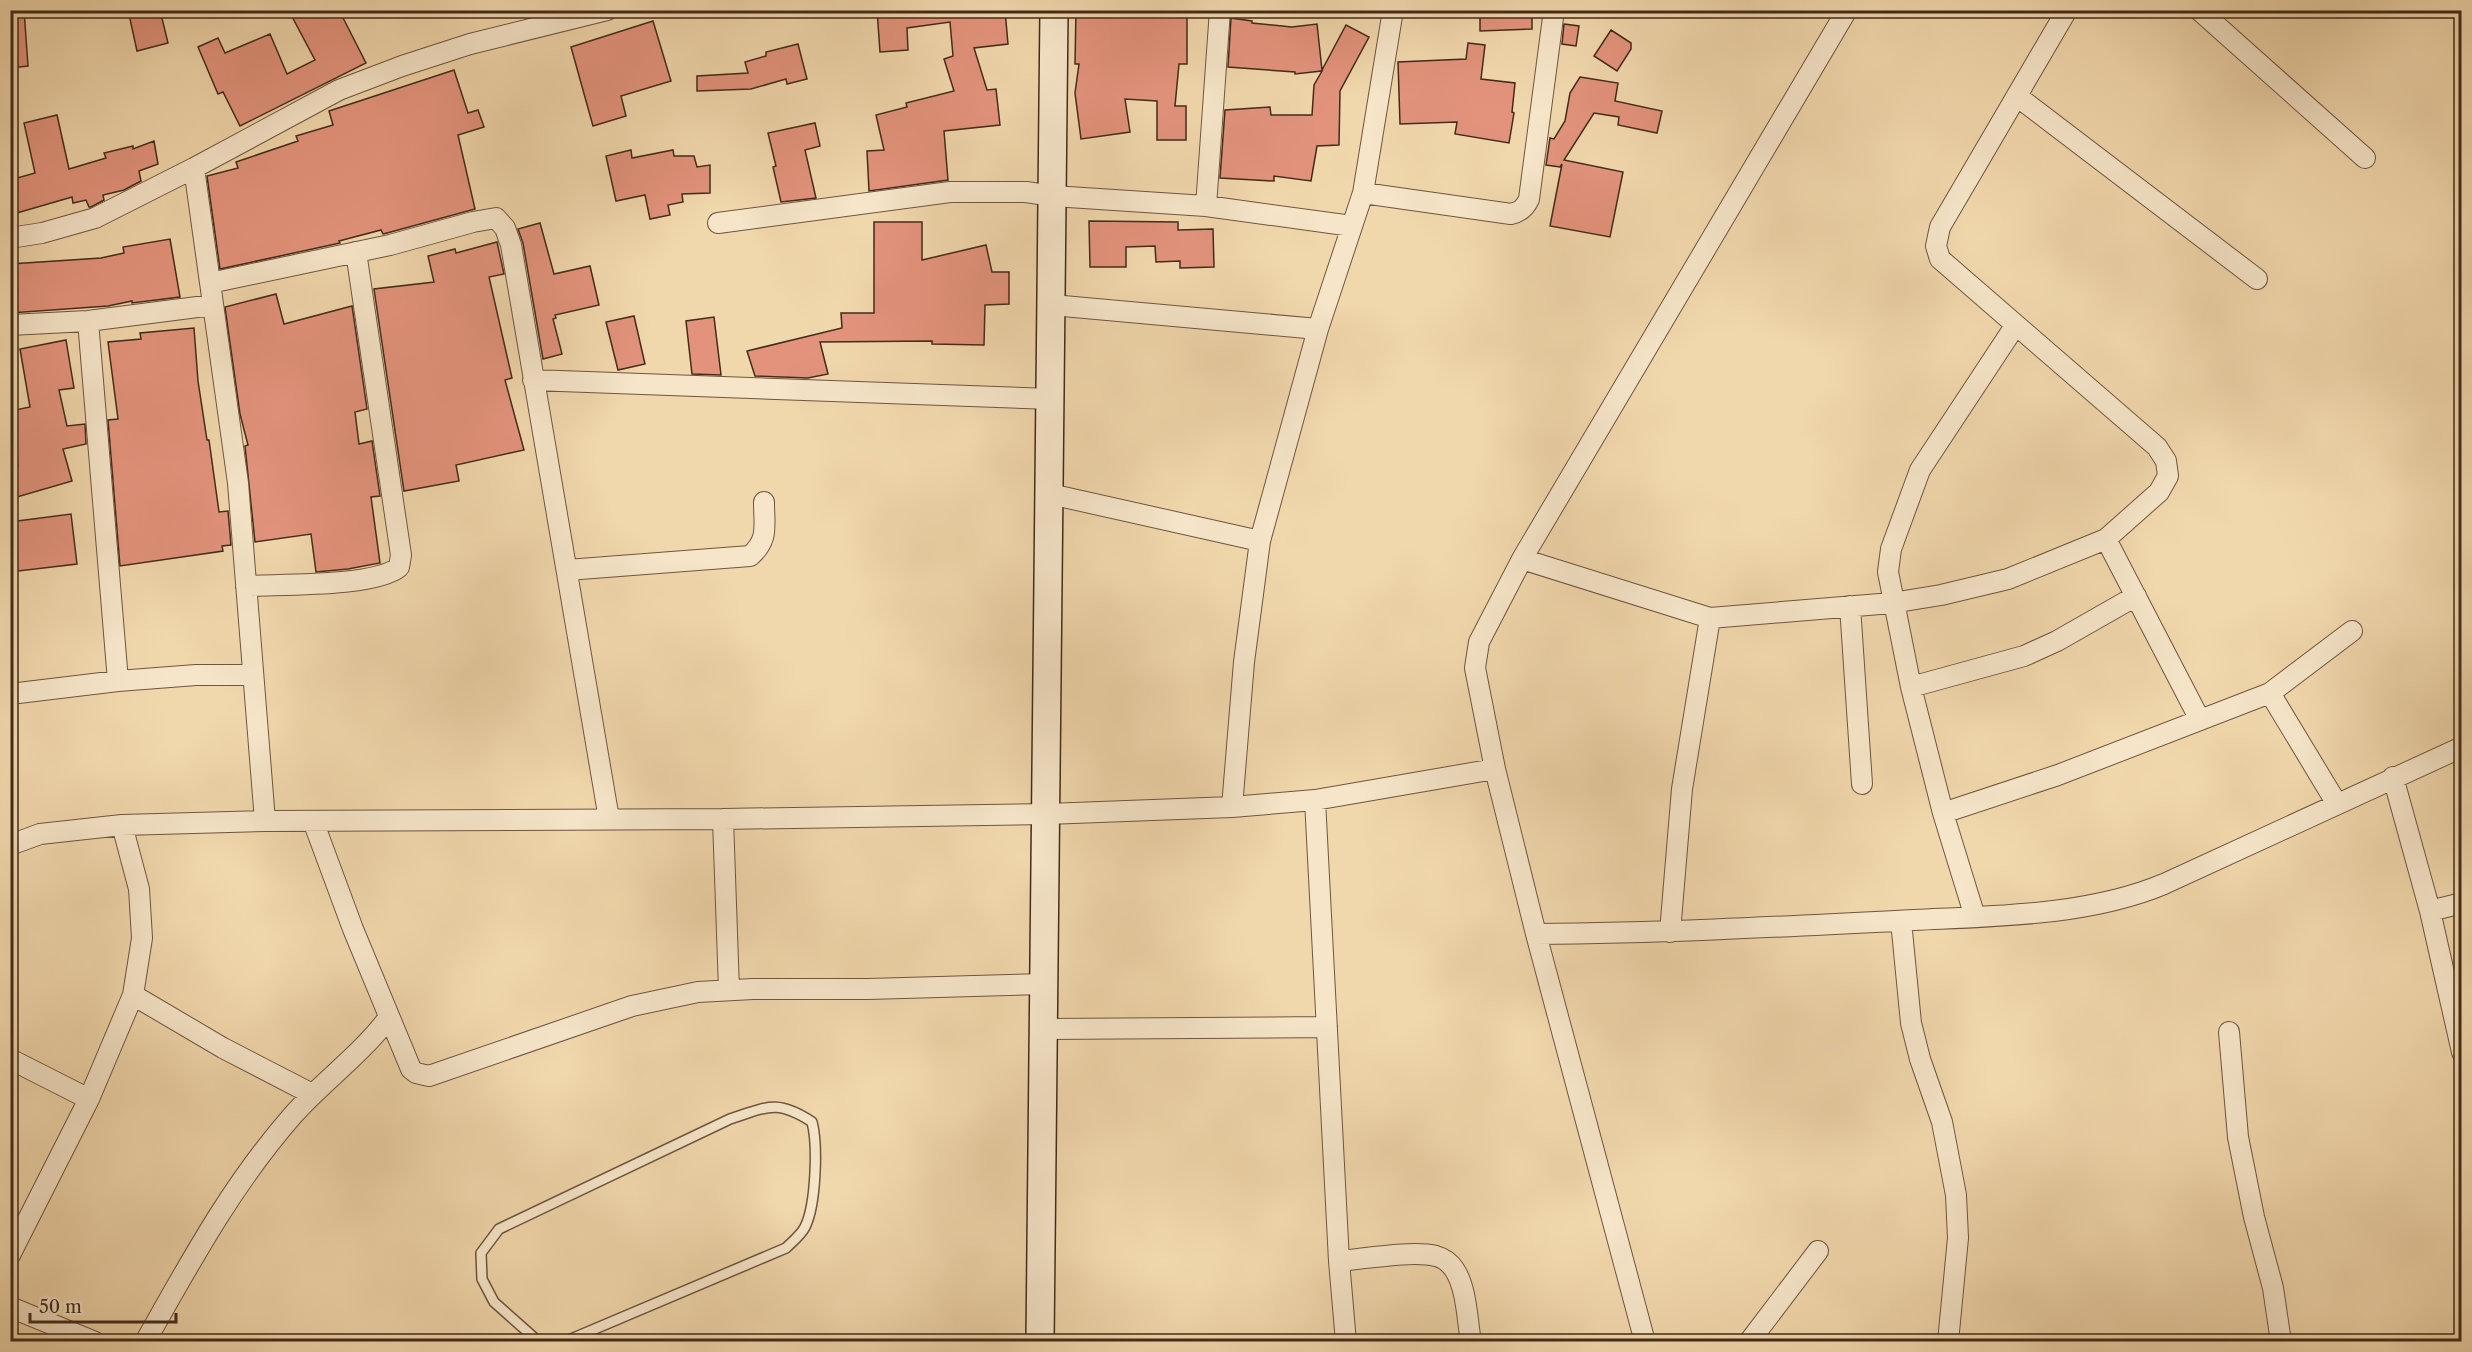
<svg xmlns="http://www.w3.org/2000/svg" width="2472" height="1352" font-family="'Libre Caslon Text',serif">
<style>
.building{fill:#e3937c;stroke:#422b1b;stroke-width:1.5}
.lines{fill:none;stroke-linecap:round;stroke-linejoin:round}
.service-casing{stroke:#6e563f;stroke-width:12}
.minor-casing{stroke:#6e563f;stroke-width:22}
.secondary-casing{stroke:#422b1b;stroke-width:30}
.service{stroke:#f6e5c9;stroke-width:9}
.minor{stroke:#f6e5c9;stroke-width:20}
.secondary{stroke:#f6e5c9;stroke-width:27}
</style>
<rect width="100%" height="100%" fill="#f1d7ac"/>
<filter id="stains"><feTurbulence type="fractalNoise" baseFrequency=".00333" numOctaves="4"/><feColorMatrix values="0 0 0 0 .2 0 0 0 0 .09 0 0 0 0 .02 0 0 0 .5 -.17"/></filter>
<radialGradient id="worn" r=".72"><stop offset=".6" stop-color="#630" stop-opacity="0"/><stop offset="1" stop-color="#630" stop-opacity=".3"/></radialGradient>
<path class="building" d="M10 10H24L28 66 10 68Z
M128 10H160L168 43 137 51Z
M339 10 366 63 240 126 223 92 218 94 198 47 218 38 225 53 270 34 287 74 315 60 289 11Z
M877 10H1005L1008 44 974 48 987 90 996 89 1000 125 944 131 948 180 869 191 867 151 884 150 876 115 907 107 906 103 954 91 944 59 953 56 950 22 907 28 908 50 880 52Z
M1076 10H1187V64H1179L1175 106H1186V140H1157V101L1125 99 1130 132 1081 139 1075 93 1079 64H1075Z
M1480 10H1532V29L1480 31Z
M1231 18 1252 21V23L1292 27 1317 24 1322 70 1346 25 1369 37 1340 91 1339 145 1317 146 1311 181 1274 176V181L1220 178 1225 110 1270 107 1271 115H1312L1314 85 1322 71 1295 74V72L1228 67Z
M653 21 671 81 621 96 626 116 593 126 571 47Z
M1564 24 1579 26 1576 46 1562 44Z
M1611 30 1631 43V49L1617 71 1594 56Z
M1468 43 1485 45 1481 79 1515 83 1512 112 1514 113 1509 143 1455 134 1457 122 1400 124 1398 62 1466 59Z
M798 44 807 79 787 84 786 79 751 89 697 91V76L748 73 745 62 766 56V52Z
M454 70 468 113 478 110 484 127 458 135 475 209 387 233 383 234 381 230 339 241 340 243 220 269 207 176 238 168 236 162 298 141 296 136 333 125 329 111Z
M1580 77 1618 83 1615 101 1662 111 1657 133 1618 125 1619 117 1594 113 1564 160 1623 172 1610 237 1550 226 1562 164 1560 167 1546 165 1550 138 1554 139 1565 121 1570 93Z
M57 115 69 169 106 158 104 153 133 146V149L154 141 158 164 139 171 141 181 124 190 103 195 104 200 91 207H89L86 200 73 203 72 197 10 215V180L35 173 24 123Z
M815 123 820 146 805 150 816 198 781 202 773 167 776 166 768 133Z
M631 150 632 158 673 150 674 156H694L697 167 710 165V193L682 194 683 202 668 205 670 215 650 219 645 195 616 201 606 156Z
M1089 221 1178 222V230L1213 229 1214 267 1180 268V261L1156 262 1155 246 1126 247V267H1090Z
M874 222H922V260L986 245 992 272H1009V304L985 305 984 345 932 344V341L820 342 828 374 808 378 755 376 747 351 842 328 841 313H874Z
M540 223 554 274 590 266 599 305 555 315 556 318 553 319 562 354 543 359 523 243 518 229Z
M170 239 180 297 132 303V301L108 306 10 313V264L101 258 124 253 123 247Z
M497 242 504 274 489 277 512 378 505 380 524 450 456 465 459 481 404 491 374 289 434 282 428 256 455 249 456 253Z
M276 294 284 324 352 306 367 409 355 412 359 444 372 441 380 496 371 497 380 563 348 569 316 572 311 534 255 542 245 446 248 445 240 414 225 307Z
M634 316 645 364 618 370 606 322Z
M714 317 721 375 692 374 686 321Z
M194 328 198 381 207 440H209L219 512 228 511 231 545 222 546 223 551 120 566 108 420 118 419 108 342 141 339 140 333Z
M66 340 74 388 59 390 67 426 85 424 86 444 63 449 72 481 10 499V467L18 466 12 435 15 434 10 411 30 407 20 349Z
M71 514 77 564 10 572V522Z"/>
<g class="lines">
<g class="service-casing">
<path id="service" d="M539 1342 494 1302 482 1279 481 1253 499 1229 730 1119C767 1107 777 1099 812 1122 818 1145 816 1205 805 1227 801 1235 792 1242 786 1248L564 1342"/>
</g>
<g class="minor-casing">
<path id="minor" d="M2199 10 2365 158
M2018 97 2257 279
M194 168 238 483 265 821
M1363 193 1511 214C1520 212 1525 208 1529 199L1554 10
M1206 206 1220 10
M718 223 950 192H1026L1053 196 1206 206 1352 226
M10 238 42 233 95 218 194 168 339 90 402 66 470 44 607 10
M210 283 390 245 473 222 496 218 505 228 511 245 609 819
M1052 305 1318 329
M88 321 118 681
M10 325 88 321 213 305
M533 380 1051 399
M1050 494 1260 541
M2106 539 2200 720
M1522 559 1710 618 1892 603 1941 595 2008 579 2106 539 2159 492 2168 476 2166 461 2157 447 1940 259 1936 246 1940 227 2067 10
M567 570 750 556C769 540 764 526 764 502
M246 586C281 584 375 587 399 567L401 555 356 252
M1850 606 1862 784
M1911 687 2024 656 2057 641 2136 596
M2270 693 2337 804
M10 694 118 681 196 675H253
M2393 777 2430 911 2462 1052
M1315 800 1339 1261 1346 1342
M1232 807 1244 662 1260 541 1318 329 1363 193 1393 10
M1943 813 2058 775 2270 693 2352 631
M723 819 729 990
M313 821 353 929 411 1069 416 1073 429 1076 632 1006 698 992 753 989H868L1045 984
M10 845 40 834 122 825 265 821 723 819 1047 814 1232 807 1315 800 1495 769
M2430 911 2462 903
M1975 917 1943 813 1911 687 1888 572 1891 549 1920 470 2015 326
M1901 921 1911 1023 1920 1059 1942 1122 1956 1195 1958 1238 1948 1342
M1670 932 1682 789 1710 618
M1536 934C1656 933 1775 927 1895 921 1982 916 2083 918 2164 884L2462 747
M133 995 223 1048 312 1094
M1044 1029 1327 1027
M2229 1032 2238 1137 2254 1217 2273 1288 2281 1342
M10 1059 89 1099
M10 1255 89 1099 133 995 142 938 139 889 122 825
M1339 1261C1364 1259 1412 1250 1436 1256 1443 1258 1450 1263 1454 1269 1467 1288 1467 1320 1471 1342
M10 1307 95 1342
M145 1342C191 1261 231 1186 293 1115 323 1081 362 1054 389 1017
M1645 1342 1536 934 1495 769 1475 668 1479 642 1522 559 1847 10
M1749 1342 1818 1251"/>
</g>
<g class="secondary-casing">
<path id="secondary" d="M1040 1342 1054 10"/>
</g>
<use href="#service" class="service"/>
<use href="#minor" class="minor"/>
<use href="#secondary" class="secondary"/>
</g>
<rect width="2472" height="1352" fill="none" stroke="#f1d7ac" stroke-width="36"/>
<rect x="12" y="12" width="2448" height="1328" fill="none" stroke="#422b1b" stroke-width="3"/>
<rect x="18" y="18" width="2436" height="1316" fill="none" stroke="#422b1b" stroke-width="1.5"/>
<path d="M30 1313v9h146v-9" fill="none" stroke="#422b1b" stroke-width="3"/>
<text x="39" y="1313" font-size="18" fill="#422b1b" stroke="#f6e5c9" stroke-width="4.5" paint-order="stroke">50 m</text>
<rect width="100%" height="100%" filter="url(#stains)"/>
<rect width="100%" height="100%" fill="url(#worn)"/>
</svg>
